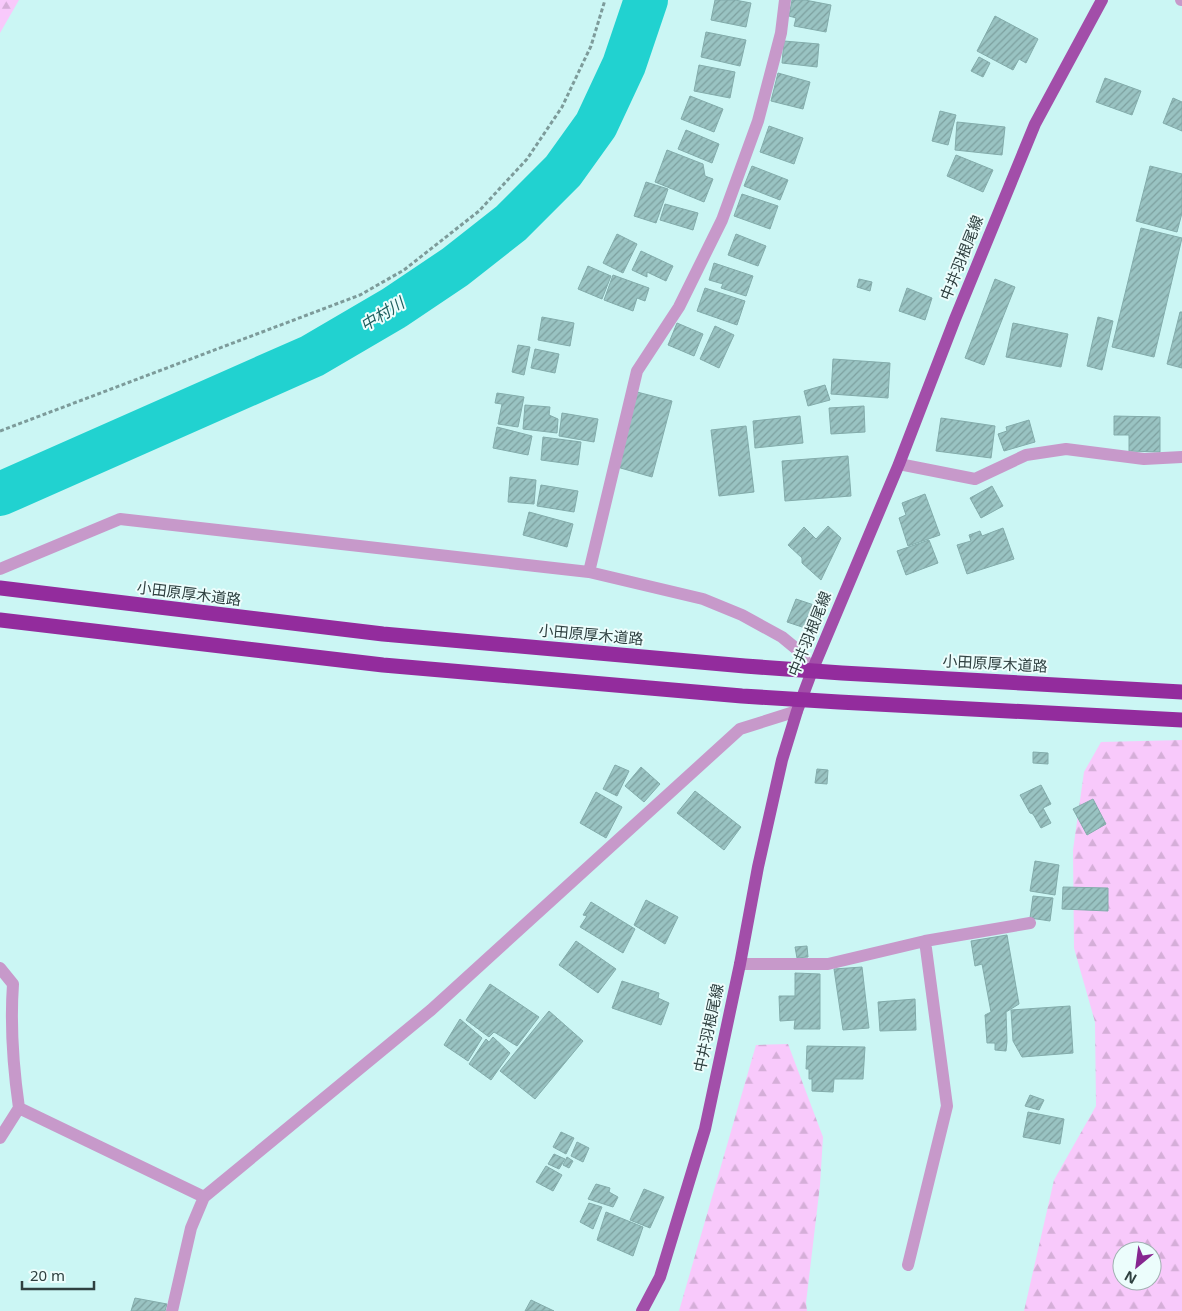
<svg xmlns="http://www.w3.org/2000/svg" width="1182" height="1311" font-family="'Noto Sans','Noto Sans JP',sans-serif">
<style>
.forest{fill:url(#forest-firs);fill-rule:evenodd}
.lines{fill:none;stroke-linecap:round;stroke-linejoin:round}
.river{stroke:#21d2d0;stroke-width:44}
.building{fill:url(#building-hatch);stroke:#83acab}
.path{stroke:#7d9b9a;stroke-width:3;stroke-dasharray:4 2.5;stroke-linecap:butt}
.minor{stroke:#c799ca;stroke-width:12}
.major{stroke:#a24ea9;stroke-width:12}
.highway{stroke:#932c9d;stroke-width:15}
.labels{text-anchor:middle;stroke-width:4;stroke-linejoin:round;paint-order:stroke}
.street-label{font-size:15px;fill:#2f4040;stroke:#ecfdfc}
.water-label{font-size:16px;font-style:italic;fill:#1e5f5e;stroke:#ecfdfc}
</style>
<defs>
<pattern id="forest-firs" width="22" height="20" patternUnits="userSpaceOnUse" patternTransform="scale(1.25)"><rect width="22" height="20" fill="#f8c9fb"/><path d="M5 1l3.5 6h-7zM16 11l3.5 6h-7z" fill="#d5aed8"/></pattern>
<pattern id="building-hatch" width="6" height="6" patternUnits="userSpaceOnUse" patternTransform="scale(1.25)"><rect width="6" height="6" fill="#99c3c2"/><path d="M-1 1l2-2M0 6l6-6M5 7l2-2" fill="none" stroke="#7da09f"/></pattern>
</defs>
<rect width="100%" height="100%" fill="#cbf6f4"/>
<path class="forest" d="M0 0H19L0 33Z
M1182 740V1311H1024L1054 1180 1096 1106 1095 1022 1074 948 1073 850 1084 772 1101 742ZM1122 1251H1152V1281H1122Z
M788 1044 823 1137 820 1185 806 1303 807 1311H679L756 1045Z"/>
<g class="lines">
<path class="river" d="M0 494 312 356 394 308 455 267 511 223 563 171 596 125 624 65 646 0"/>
</g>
<path class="building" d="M715 0H735L751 3 746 27 711 20Z
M792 0H805L831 5 826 32 794 26 796 18 789 16Z
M995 16 1038 39 1026 63 1019 59 1013 70 977 51Z
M706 32 746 40 740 66 701 57Z
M784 41 819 44 817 67 782 63Z
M979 57 990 63 983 77 971 71Z
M699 65 735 72 730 98 694 91Z
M778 73 810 82 803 109 771 101Z
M1105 78 1141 91 1132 115 1096 102Z
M690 96 723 109 714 132 681 119Z
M1173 98 1182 102V131L1163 123Z
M940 111 956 115 948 145 932 141Z
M957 122 1005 127 1002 155 955 150Z
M769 126 803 138 794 164 760 152Z
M686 130 719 144 712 163 678 149Z
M667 150 703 164 705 176 713 179 704 202 655 182Z
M956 155 993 170 983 192 947 176Z
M752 166 788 180 780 200 744 186Z
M1150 166 1182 174V213L1177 232 1136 221Z
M646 182 668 189 656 223 634 216Z
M742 194 778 206 770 229 734 216Z
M665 204 698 213 693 230 660 220Z
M1141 228 1182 238 1154 357 1112 347Z
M617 234 637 244 623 273 603 263Z
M736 234 766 246 758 266 728 255Z
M641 251 673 266 666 281 647 272V277L632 270Z
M714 263 753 276 746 296 721 288 723 284 709 280Z
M588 266 611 276 602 299 578 289Z
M613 275 649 288 645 301 637 298 633 311 604 300Z
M859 279 872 282 870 291 857 287Z
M995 279 1015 287 984 365 965 358Z
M705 288 745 301 737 325 697 311Z
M907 288 932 298 925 320 899 311Z
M1180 312H1182V368L1167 364Z
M542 317 574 323 570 346 538 340Z
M1098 317 1113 321 1102 370 1087 366Z
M677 323 703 334 694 356 668 345Z
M1013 323 1068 334 1061 367 1006 357Z
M715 326 734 335 719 368 700 359Z
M518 345 530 347 524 375 512 372Z
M535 349 559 354 555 373 531 368Z
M833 359 890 363 888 398 831 394Z
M825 385 830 400 808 406 804 391Z
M637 392 672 401 652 477 617 467Z
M497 393 524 397 518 427 498 424 502 404 495 403Z
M525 405 550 407 549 415 558 419 557 433 523 429Z
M864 406 865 432 831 434 829 408Z
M562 413 598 419 594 442 559 436Z
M800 416 803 443 755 448 753 421Z
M1114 416 1160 417V452L1129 451V435H1114Z
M941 418 995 426 991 458 936 451Z
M1029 420 1035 442 1004 451 998 434 1007 431 1006 427Z
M746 426 754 492 719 496 711 430Z
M497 427 532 436 528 455 493 448Z
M543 437 581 442 578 465 541 460Z
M848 456 851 496 785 501 782 461Z
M510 477 536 480 534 504 508 502Z
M541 485 578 491 574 512 537 506Z
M992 486 1003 506 981 518 970 498Z
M925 494 940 535 908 546 899 518 906 515 902 503Z
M529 512 573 524 567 547 523 535Z
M828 526 841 538 821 580 802 563V558L788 545 804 527 816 539Z
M1003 528 1014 559 967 574 957 545 971 541 969 535 980 531 982 536Z
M929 540 938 563 906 575 897 551Z
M796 599 814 605 805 628 787 622Z
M1033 752 1048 753V764L1033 763Z
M615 765 629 771 617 796 603 789Z
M641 767 660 784 644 802 625 786Z
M817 769 828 770 827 784 815 783Z
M1041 785 1051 804 1043 808 1051 823 1041 828 1033 814 1030 813 1020 795Z
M695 791 741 827 724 850 677 813Z
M596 792 622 807 606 838 580 823Z
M1093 799 1106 824 1087 835 1073 809Z
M1035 861 1059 865 1055 895 1030 891Z
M1063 887 1108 888V911L1062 909Z
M1033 896 1053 898 1050 921 1030 918Z
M646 900 678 917 665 944 634 925Z
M591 902 635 929 623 953 580 927 587 916 583 915Z
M1007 935 1019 1004 1006 1012 1007 1041 1006 1051 995 1050V1043H987L985 1015 991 1012 982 964 975 966 971 941Z
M576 941 616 969 598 993 559 965Z
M807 946 808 957 797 958 795 947Z
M862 967 869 1028 843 1030 834 969Z
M795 973 820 974V1029H794L795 1020 780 1021 779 996H795Z
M622 981 659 993 658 998 669 1003 661 1025 612 1008Z
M490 984 539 1017 517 1046 494 1032 489 1037 466 1020Z
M915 999 916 1030 880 1031 878 1002Z
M1070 1006 1073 1053 1022 1057 1013 1041 1011 1010Z
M549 1011 583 1041 535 1099 500 1071Z
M460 1019 482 1038 468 1061 444 1045Z
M493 1037 510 1053 491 1080 469 1064 486 1039 489 1042Z
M807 1046 865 1047 863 1079H834L833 1092 812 1091V1079H809V1069H806Z
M1030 1095 1044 1100 1039 1110 1025 1106Z
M1028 1112 1064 1119 1060 1144 1023 1137Z
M561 1132 574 1138 566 1154 553 1147Z
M577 1142 589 1148 583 1162 571 1156Z
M554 1154 565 1159 559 1169 548 1164Z
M567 1157 573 1161 569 1168 563 1165Z
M546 1166 562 1175 553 1191 536 1182Z
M596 1184 610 1188 609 1192 618 1197 613 1207 588 1199Z
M644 1189 664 1197 650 1228 630 1220Z
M589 1203 602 1207 593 1229 580 1222Z
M606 1212 643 1227 633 1256 597 1240Z
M135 1298 167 1304 165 1311H131Z
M531 1300 554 1311H525Z"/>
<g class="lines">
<path class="path" d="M0 431 360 295 404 270 479 211 527 159 562 107 591 46 605 0"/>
<path class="minor" d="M1181 0H1182
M899 464 975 479 1026 455 1066 449 1144 459 1182 457
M0 569 120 519 589 572 703 599 742 615 782 637 799 651 812 671
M589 572 637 371 679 307 722 220 758 121 781 33 785 0
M740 964H828L925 941
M0 968 13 984C10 1026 13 1066 19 1108L204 1197
M0 1138 19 1108
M908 1265 947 1106 925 941 1030 923
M172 1311 191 1228 204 1197 431 1010 740 729 797 711"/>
<path class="major" d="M642 1311 660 1277 705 1129 740 964 758 867 782 760 797 711 812 671 899 464 955 319 1035 124 1102 0"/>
<path class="highway" d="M0 588 383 634 745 666 842 673 1182 692
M0 620 383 665 742 696 839 702 1182 720"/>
</g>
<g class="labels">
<g class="street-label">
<text transform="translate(962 258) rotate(-68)" y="5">中井羽根尾線</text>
<text transform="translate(189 594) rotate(7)" y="5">小田原厚木道路</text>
<text transform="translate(810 634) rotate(-68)" y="5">中井羽根尾線</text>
<text transform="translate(591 635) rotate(5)" y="5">小田原厚木道路</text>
<text transform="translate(995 664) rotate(3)" y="5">小田原厚木道路</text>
<text transform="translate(709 1028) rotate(-78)" y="5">中井羽根尾線</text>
</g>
<g class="water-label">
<text transform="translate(382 314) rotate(-32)" y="6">中村川</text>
</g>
</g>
<g transform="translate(1137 1266) rotate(209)"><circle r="24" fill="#ecfdfc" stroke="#a0b1b1"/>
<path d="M0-4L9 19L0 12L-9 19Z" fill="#872690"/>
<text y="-8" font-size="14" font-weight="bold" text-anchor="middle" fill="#2f4040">N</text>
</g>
<path d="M22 1281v8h72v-8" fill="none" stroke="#2f4040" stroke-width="2.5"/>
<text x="30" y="1281" font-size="15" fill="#2f4040" stroke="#ecfdfc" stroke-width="4" paint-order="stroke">20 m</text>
</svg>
